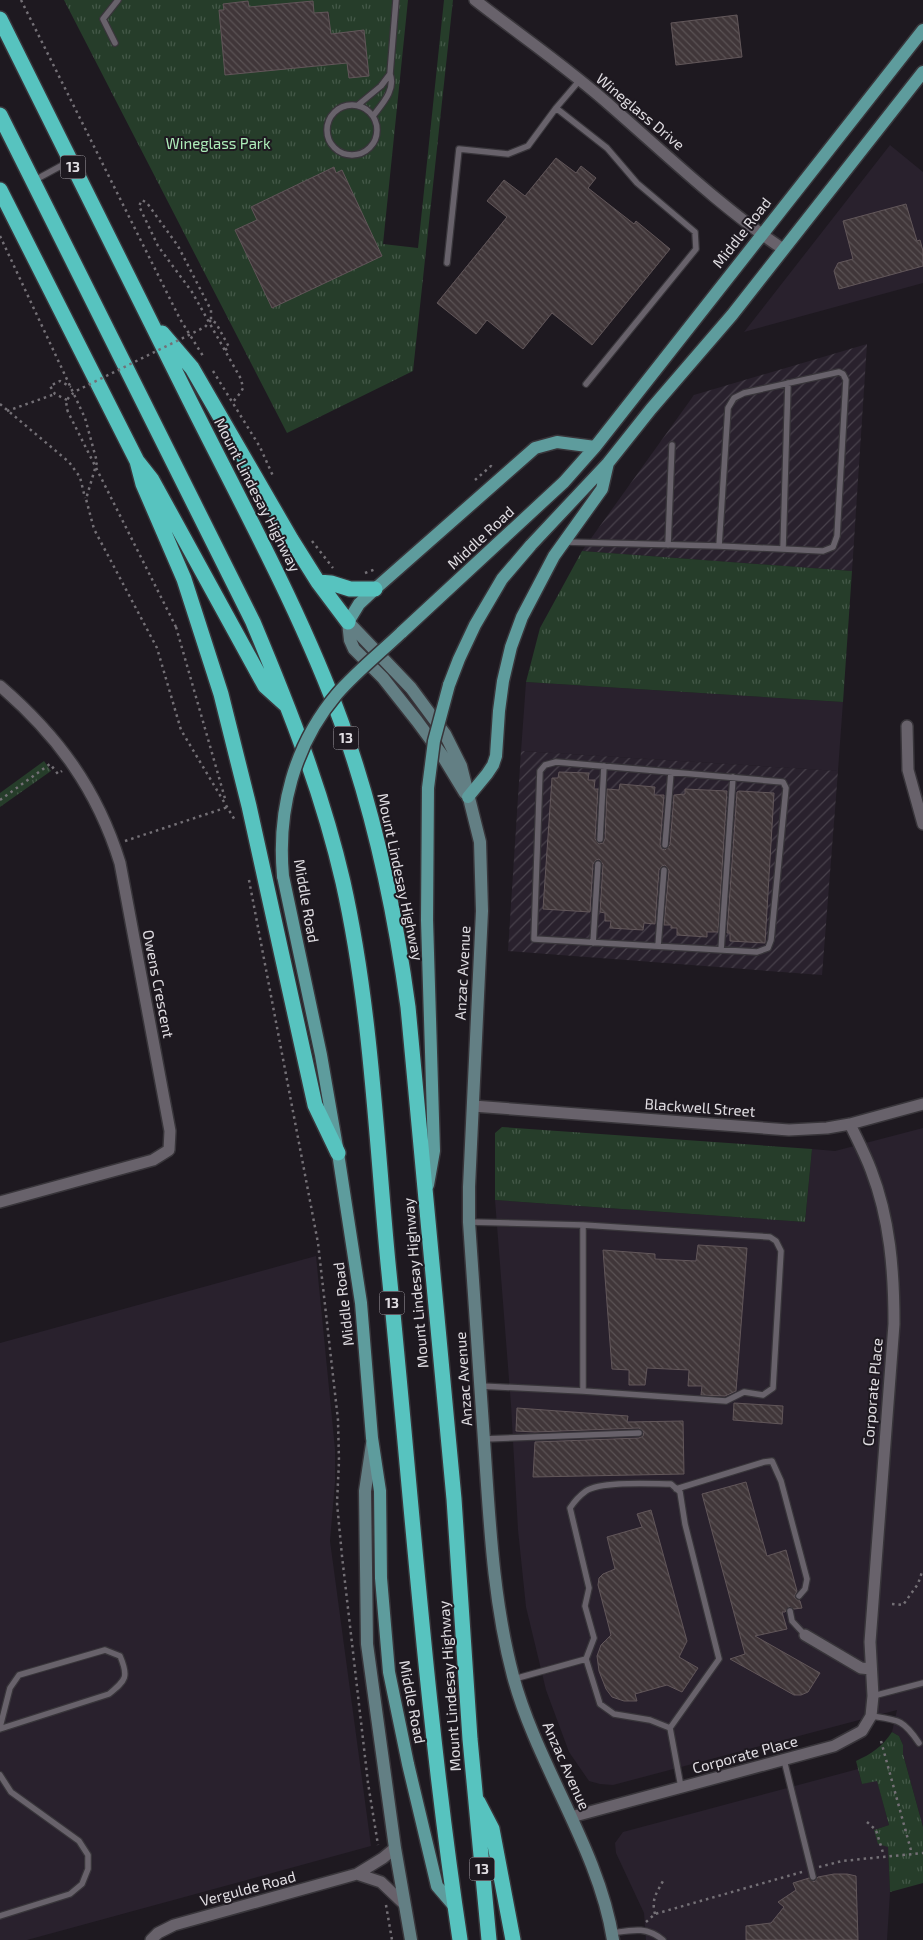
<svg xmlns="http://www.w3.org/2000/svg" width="923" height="1940" font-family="'Exo 2',sans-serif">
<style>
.built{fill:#29212d}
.industrial{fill:url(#industrial-furrows)}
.grass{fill:url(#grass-tufts);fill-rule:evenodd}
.building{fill:url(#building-back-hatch);stroke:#62575a}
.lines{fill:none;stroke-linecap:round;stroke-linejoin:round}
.lane-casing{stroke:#38353a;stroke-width:8}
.street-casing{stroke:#38353a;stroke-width:14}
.secondary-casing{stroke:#38353a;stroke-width:15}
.primary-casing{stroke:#38353a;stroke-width:15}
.highway-casing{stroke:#38353a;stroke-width:18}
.path{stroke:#747076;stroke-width:2.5;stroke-dasharray:2.5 4;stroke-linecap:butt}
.lane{stroke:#68626b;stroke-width:5.5}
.street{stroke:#68626b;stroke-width:11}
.secondary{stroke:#637f84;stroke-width:12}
.primary{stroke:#5e9c9d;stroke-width:12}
.highway{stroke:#57c3bf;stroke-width:15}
.primary-bridge-casing{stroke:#38353a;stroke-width:15;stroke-linecap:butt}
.path-bridge{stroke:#747076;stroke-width:2.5;stroke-dasharray:2.5 4;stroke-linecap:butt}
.primary-bridge{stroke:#5e9c9d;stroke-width:12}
.labels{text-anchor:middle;stroke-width:4;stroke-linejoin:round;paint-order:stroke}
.shield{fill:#1e1920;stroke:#a6a2a8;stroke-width:1}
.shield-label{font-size:14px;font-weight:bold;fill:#e0dde2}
.street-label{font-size:15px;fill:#e0dde2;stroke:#1e1920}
.park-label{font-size:15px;fill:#adedb9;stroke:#1e1920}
</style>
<defs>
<pattern id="industrial-furrows" width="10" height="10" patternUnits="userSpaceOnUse" patternTransform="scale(1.25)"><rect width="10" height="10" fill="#29212d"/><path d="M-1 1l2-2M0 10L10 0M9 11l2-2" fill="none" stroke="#48414b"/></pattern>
<pattern id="grass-tufts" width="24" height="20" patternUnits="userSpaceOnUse" patternTransform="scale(1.25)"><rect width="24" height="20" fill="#263d2a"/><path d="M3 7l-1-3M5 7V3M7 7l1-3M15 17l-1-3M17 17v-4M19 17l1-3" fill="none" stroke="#455949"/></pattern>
<pattern id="building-back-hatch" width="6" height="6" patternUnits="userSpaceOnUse" patternTransform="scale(1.25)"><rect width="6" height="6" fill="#403639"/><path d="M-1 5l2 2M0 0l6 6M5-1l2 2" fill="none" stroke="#5b5355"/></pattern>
</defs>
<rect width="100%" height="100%" fill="#1e1920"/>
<path class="built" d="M890 145 923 172V283L744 332Z
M526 682 843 702 838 771 521 751Z
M923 1128V1827L903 1754V1745L899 1736 892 1732 897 1710 613 1785 600 1784 589 1781 569 1752 546 1690 526 1607 518 1530 511 1405 495 1200 805 1222 812 1149 835 1151Z
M316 1256 335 1449V1482L330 1541 371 1846 27 1940H0V1343Z
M858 1769 862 1784 877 1780 889 1825 874 1830 888 1847 890 1892 887 1940H646L644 1913 616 1853 615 1843 623 1832Z"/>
<path class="industrial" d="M867 344 852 571 582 551 694 395Z
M521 751 838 771 822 975 508 951Z"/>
<path class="grass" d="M64 0H408L383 244 418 248 444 0H453L413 371 287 433ZM248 1 249 7 312 1 314 13 329 12 333 64 225 75 219 11 224 10 223 4ZM364 31 369 75 349 78 344 33ZM334 167 336 173 342 171 382 256 272 308 235 230 257 220 251 207Z
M582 551 852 571 843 702 526 682 540 628Z
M44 761 51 771 0 807V793Z
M502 1127 812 1149 805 1222 495 1200V1133Z
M892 1732 899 1736 903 1745V1754L923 1827V1883L890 1892 888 1847 878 1844 874 1830 889 1825 877 1781 862 1784 856 1761C871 1754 882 1747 892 1732Z"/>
<path class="building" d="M248 1 249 7 313 1 314 13 328 12 331 34 364 30 369 76 349 78 347 63 225 75 219 10H224L223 4Z
M737 15 742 57 676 65 671 23Z
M556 158 576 173 581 166 596 178 588 188 634 224 636 221 670 249 592 345 552 313 523 349 487 320 476 334 437 303 507 217 487 201 504 180 525 196Z
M334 167 336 173 342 170 382 256 272 308 235 230 257 220 251 207Z
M906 204 917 241 920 240 923 251V266L839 289 834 271 838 263 853 259 843 221Z
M559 772 589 773 588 780H595L594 789H598L595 839 599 844 603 843 605 839 607 789 619 790 620 784 655 787 654 795H664L660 845 662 849 665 850 670 845 674 795 685 794V789L727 791 718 932H707V937L677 935V928H671V925H664L669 870 665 865 662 866 659 870 655 924 644 923 643 930 610 928 611 921H605V913L600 912 603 864 599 859 596 860 593 864 590 912 543 909 552 778H558Z
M739 791 774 793 765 943 730 941V933H727L737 792Z
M698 1245 747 1248 736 1391 725 1396 701 1395 702 1386H688L689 1370 647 1368 645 1385H629V1370L612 1369 603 1250 655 1254V1259L696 1261Z
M734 1403 783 1406 782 1424 733 1420Z
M517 1408 628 1416 627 1422 683 1421 684 1474 533 1477 535 1442 639 1438 643 1436 644 1432 639 1428 535 1432 516 1431Z
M746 1482 767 1556 786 1550 797 1591 794 1597 800 1601 802 1608 794 1609 789 1607 785 1612H782L787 1629 755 1636 820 1673 808 1692 801 1695H794L730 1659 745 1654 702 1494Z
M651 1510 687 1641 679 1657 698 1668 682 1692 667 1685 635 1694 637 1701H624L612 1697 606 1689 599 1671 597 1656 601 1645 611 1635 598 1585 599 1578 603 1574 615 1569 607 1537 642 1527 637 1514Z
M834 1874H847L856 1876 858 1940H746V1926L771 1923 784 1907 778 1902 796 1890 793 1883 809 1878 814 1882 818 1877Z"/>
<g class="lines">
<g class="lane-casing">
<path id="lane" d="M115 43 103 19 118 0
M579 81 556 108 607 148 637 183 695 232 696 249 586 384
M358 105 381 86 390 74
M327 130a25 25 0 1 1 50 0a25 25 0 1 1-50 0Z
M373 116C382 104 396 90 390 74L396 0
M35 180 70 161
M447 263 459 149 508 154 528 146 556 108
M839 372 843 374 846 380 837 536 833 547 823 551 719 546 728 408 734 398 744 393Z
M565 542 719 546
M668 545 672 445
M783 549 788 383
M556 762 783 782 786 788 771 940 768 948 757 952 534 939 540 771 545 765Z
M600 839 604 766
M665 845 671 772
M593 943 598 864
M658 946 664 870
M721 950 733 777
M469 1222 583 1225 770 1237 776 1241 781 1251 773 1388 763 1395 744 1392 726 1401 583 1391 480 1386
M583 1225V1391
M484 1439 639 1433
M676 1489 764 1462 772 1461 781 1481 807 1579 805 1589 799 1596
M790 1611 792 1621 805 1635
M586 1659 594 1638 585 1606 589 1588 570 1508C574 1502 579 1496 586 1491 602 1481 650 1484 671 1484L680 1492 685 1524 719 1659 670 1728
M514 1679 586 1659 600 1704 614 1714 650 1720 670 1728 681 1787
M873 1696 923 1683
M871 1716C898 1720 903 1719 919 1743
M0 1727 10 1688 19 1675 105 1650 120 1656C129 1677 126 1680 109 1694L0 1729
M784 1760 813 1877
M0 1775 11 1792 79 1841 88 1855V1869L82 1884 70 1894 0 1916
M612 1933C632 1930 646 1926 663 1940"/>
</g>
<g class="street-casing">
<path id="street" d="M475 0C521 36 570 69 613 108 668 156 722 208 783 249
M0 686C58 736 97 789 120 863L170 1131 169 1150 153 1160 0 1202
M907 726 908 770 923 824
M473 1106 789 1130 827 1128 850 1124 923 1104
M805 1635 861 1668 871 1669
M571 1817 834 1746 862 1731 871 1716 873 1696 870 1642 894 1324C894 1271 890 1219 871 1170 865 1154 857 1139 850 1124
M357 1874 381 1882 404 1904
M151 1940 158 1933 174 1925 357 1874 383 1858 395 1848"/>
</g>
<g class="secondary-casing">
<path id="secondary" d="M348 622 411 688 445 734 461 766 480 842 482 911 469 1187V1222C475 1300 480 1378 485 1455 490 1530 494 1604 513 1676 537 1766 599 1849 613 1940
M348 622 350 640 354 649 383 678 417 721 442 755 465 793
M372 1444 365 1491 367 1644 395 1848 411 1940"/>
</g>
<g class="primary-casing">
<path id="primary" d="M348 622 359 604 375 589 535 448 557 442 595 447
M401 633 564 482 595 447 923 30
M449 685 459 659 475 625 502 579 531 545 608 463 651 409 732 315 923 72
M468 797 487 774 493 765 496 756 499 711 503 681 511 647 522 617 554 556 602 489 608 463
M283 876 321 1055 338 1153 361 1303 372 1438 380 1491 381 1578 389 1672 408 1764 437 1886 454 1906
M428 1185 434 1151 427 920 428 788"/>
</g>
<g class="highway-casing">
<path id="highway" d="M0 19C63 147 127 274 190 401 243 507 301 612 342 724 375 816 395 911 408 1007L454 1499 470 1739 489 1940
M0 115 253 622C289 708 322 791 343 882 371 1007 376 1137 388 1263 411 1489 426 1716 460 1940
M0 190 137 461 152 480 265 686 286 705
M162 333 192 368 291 539 318 582 348 622
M137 461 143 484 184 579 221 694 249 806 315 1105 338 1153
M318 582 331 583 350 589H375
M478 1802 492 1829 513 1940"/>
</g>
<path class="path" d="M21 0 180 319 203 356
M0 236 85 418 97 462 86 499 94 529 157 648 181 730 236 822
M225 350 229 347 216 323 211 320V310L178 246 147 203 142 200 139 206 158 246 192 292 241 379 243 388 241 392 233 402
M213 371 260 447 273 476
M67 400 55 394 50 386 60 381 71 387
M0 404 69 462 80 477 85 498
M7 411 55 394
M475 480 491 466 493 469
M312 541 333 568
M365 573 376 569
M176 627 226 802
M0 800 50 764 58 774 62 771
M125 841 228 807
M249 880 318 1243 338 1420 339 1461 337 1503 342 1556 368 1783 378 1845
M892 1604 903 1605 918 1584 922 1572
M881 1741 912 1854
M867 1822 876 1830 884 1856
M819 1867 842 1861 923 1853
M386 1905 392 1940
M655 1914C651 1898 657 1893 664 1879
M646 1922 655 1914 802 1872"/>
<use href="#lane" class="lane"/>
<use href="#street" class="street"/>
<use href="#secondary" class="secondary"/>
<use href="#primary" class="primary"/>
<use href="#highway" class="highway"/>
<g class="primary-bridge-casing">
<path id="primary-bridge" d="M428 788 434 741 449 685
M283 876C277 810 294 745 337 694 356 672 380 653 401 633"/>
</g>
<path class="path-bridge" d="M176 627 68 412C64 401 68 396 78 390L205 327 211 320"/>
<use href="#primary-bridge" class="primary-bridge"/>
</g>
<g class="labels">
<g class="shield">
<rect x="60.5" y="155.5" width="25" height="23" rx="4"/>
<rect x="333.5" y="726.5" width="25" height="23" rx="4"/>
<rect x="379.5" y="1291.5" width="25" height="23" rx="4"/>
<rect x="469.5" y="1857.5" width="25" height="23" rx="4"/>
</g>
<g class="shield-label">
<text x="73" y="172">13</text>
<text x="346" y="743">13</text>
<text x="392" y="1308">13</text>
<text x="482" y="1874">13</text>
</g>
<g class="street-label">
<text transform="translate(640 112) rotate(40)" y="5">Wineglass Drive</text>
<text transform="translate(742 233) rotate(-52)" y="5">Middle Road</text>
<text transform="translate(257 495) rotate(63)" y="5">Mount Lindesay Highway</text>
<text transform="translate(481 538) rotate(-43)" y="5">Middle Road</text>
<text transform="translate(400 877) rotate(78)" y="5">Mount Lindesay Highway</text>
<text transform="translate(306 901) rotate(80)" y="5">Middle Road</text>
<text transform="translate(463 973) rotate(-87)" y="5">Anzac Avenue</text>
<text transform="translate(158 984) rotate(79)" y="5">Owens Crescent</text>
<text transform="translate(700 1108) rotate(4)" y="5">Blackwell Street</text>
<text transform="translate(416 1283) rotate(-95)" y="5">Mount Lindesay Highway</text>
<text transform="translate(344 1304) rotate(-97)" y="5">Middle Road</text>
<text transform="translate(464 1379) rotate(-94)" y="5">Anzac Avenue</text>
<text transform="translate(873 1392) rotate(-85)" y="5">Corporate Place</text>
<text transform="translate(450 1686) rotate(-94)" y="5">Mount Lindesay Highway</text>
<text transform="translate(412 1702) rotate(79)" y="5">Middle Road</text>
<text transform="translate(745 1755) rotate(-15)" y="5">Corporate Place</text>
<text transform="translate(566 1766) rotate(66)" y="5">Anzac Avenue</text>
<text transform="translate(248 1889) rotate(-15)" y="5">Vergulde Road</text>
</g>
<g class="park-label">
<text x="218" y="149">Wineglass Park</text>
</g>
</g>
</svg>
